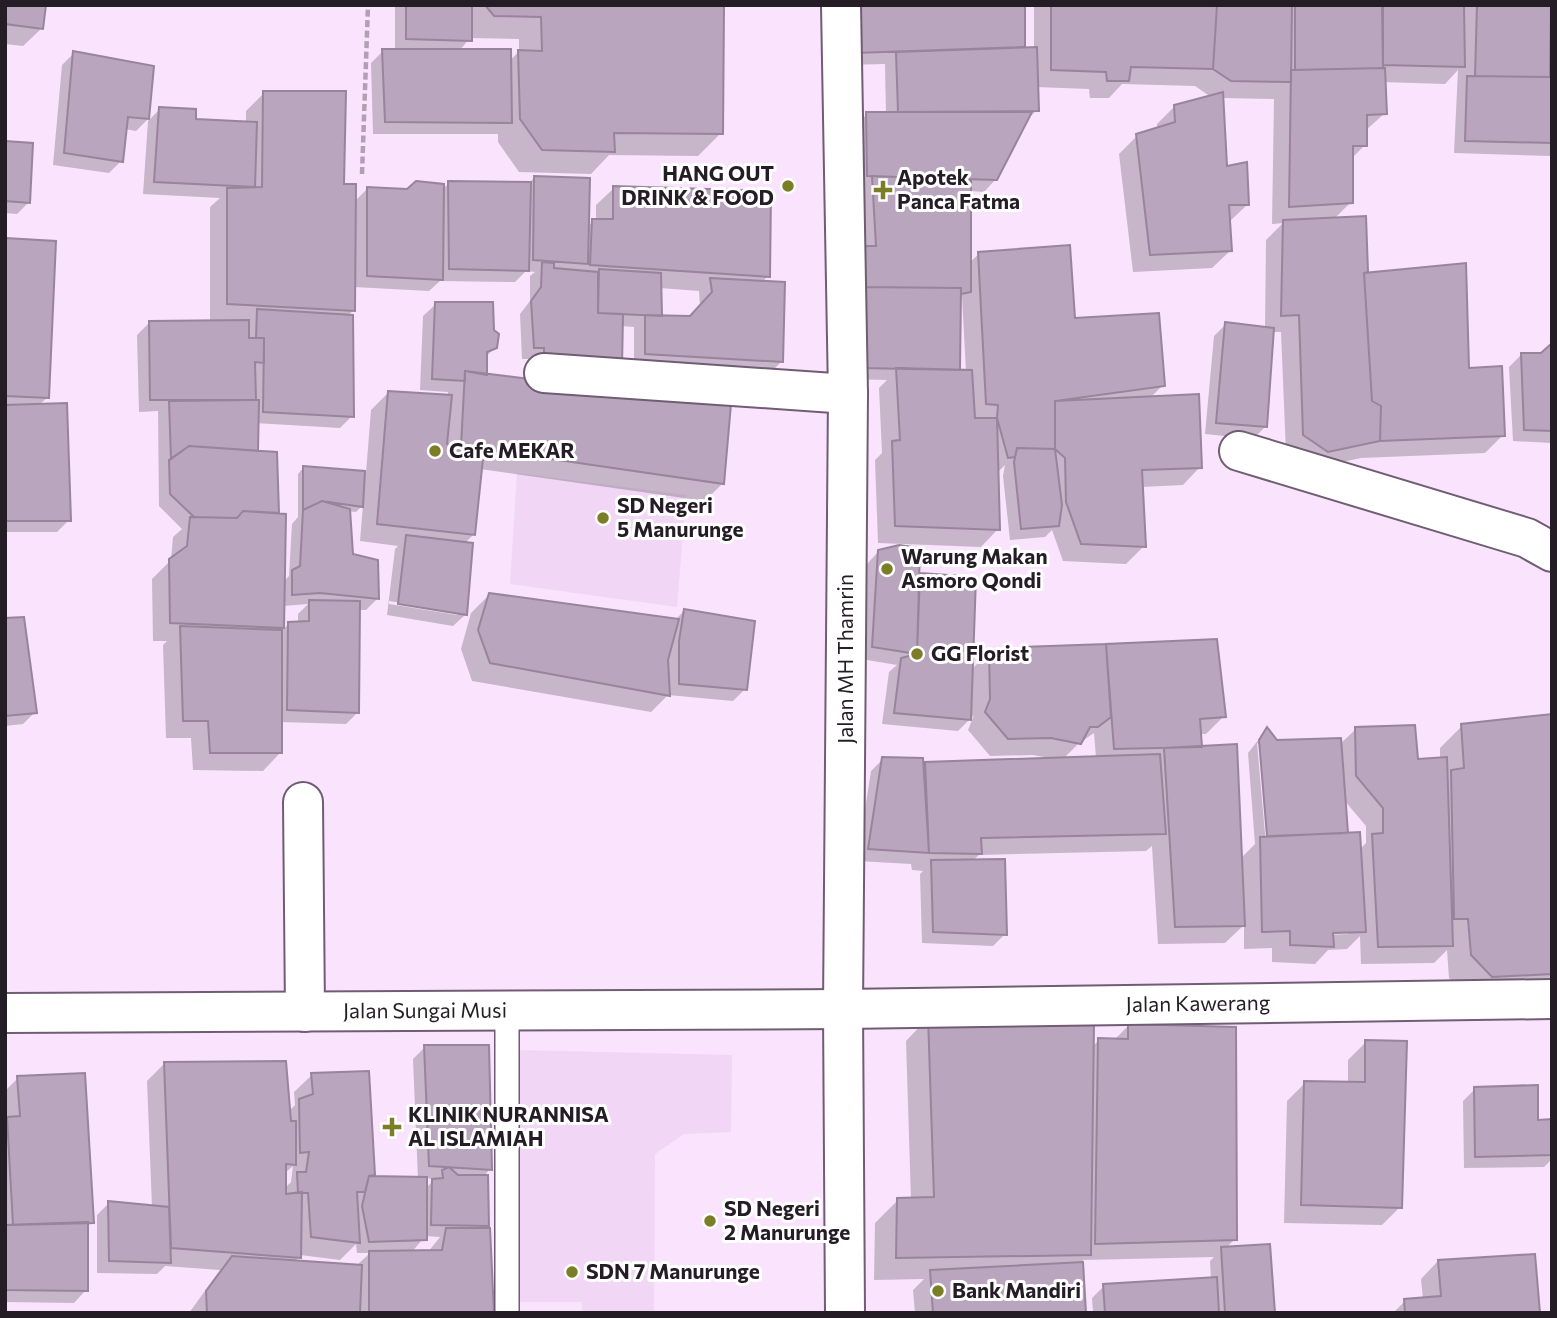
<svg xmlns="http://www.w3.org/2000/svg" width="1557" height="1318" font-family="Commissioner,sans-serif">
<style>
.built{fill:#f1d6f6}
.shadow{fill:#0003;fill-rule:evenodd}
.building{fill:#b9a5bd;stroke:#98849b;stroke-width:2}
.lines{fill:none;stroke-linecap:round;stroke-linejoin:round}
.service-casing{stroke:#705d73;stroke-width:26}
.minor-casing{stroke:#705d73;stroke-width:42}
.tertiary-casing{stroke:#705d73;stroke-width:42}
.secondary-casing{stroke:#705d73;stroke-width:42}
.path{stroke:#b1a0b4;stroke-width:4.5;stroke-dasharray:7 3.5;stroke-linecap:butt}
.service{stroke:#fff;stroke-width:23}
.minor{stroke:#fff;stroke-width:38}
.tertiary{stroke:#fff;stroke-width:38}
.secondary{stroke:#fff;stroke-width:38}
.poi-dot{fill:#7b7e27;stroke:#fff;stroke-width:2.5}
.labels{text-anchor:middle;stroke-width:6;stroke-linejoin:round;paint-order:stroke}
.poi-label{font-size:21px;font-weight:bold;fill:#251d26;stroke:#fff;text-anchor:start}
.street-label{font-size:21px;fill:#251d26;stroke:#fff}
</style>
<rect width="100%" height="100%" fill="#f9e3fd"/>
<path class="built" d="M517 473 686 495 677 607 510 584Z
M514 1050 732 1055 731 1132 684 1134 655 1154 654 1313H582V1302H513Z"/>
<path class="shadow" d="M5 5 41 29 23 46 5 44Z
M395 5H722L721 133 698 156 609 155 591 174 519 172 498 142V134H373L371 63 383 51H395ZM470 38 519 39V51L509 62 459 51Z
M1022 5 1023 49H1034V5H1552V156L1454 153 1458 70 1445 84 1382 82 1385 113 1365 131V145L1352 158 1351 202 1334 219 1365 218 1367 274 1467 370 1503 435 1485 453 1361 458 1309 469 1286 453 1281 332H1272L1265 427 1253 439 1205 434 1214 336 1226 324 1265 329 1266 240 1283 223 1272 224 1274 99 1222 98 1226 169 1247 205 1229 222 1230 251 1212 268 1133 272 1119 154 1137 136 1157 130V124L1175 106 1211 97 1195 86 1122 84 1109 98H1090L1089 89 1036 87 1037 110 1024 122 996 179 984 192 970 191 969 263 979 254 1163 385 1149 399 1200 467 1183 485 1141 487 1144 546 1126 564 1063 561 1052 530 1045 537 1010 540 1003 476 1005 465 997 473 998 529 981 547 878 543 875 460 882 453 879 388 887 380 849 379 855 126 867 114H886L885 64 843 65 841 7ZM959 296H962L966 372 958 371Z
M74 53 148 119 136 131 125 129 121 161 109 173 53 165 62 65Z
M264 93 354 202 368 188 442 190 449 183H529L535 177 587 226 596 221V205L614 188 768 276 761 283 781 362 769 374 634 365V327L621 326 533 359H522L520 314 530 301V276L535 272 526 271 515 282 440 281 429 291 354 287V310L347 316 352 416 340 428 255 423 256 452 277 512 274 515 283 582 289 576 292 524 298 517V474L303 468 366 473 371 410 389 392 448 396V392L420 390 423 316 436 304 495 347 486 357V376L723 483 705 501 480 469 473 535 464 544 466 614 453 626 387 615 395 549 398 546 360 541 363 505 356 512 348 511 351 555 378 598 366 610H358V712L346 724 280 722V753L263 771 193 770 191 738H166L163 645 167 641H153L152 579 171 560 173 537 182 529 159 506 158 411 139 412 137 335 149 323 210 322V207L220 198 143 194 148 121 160 109 194 121 246 124V111ZM660 288 699 291 700 306 689 318H661ZM389 601 457 612V615L389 604ZM308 604 298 614V624H289L282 630 283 606Z
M5 142 29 202 17 214 5 213Z
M5 239 48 397 39 405 69 520 57 532H5Z
M1552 345V443L1513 441 1509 367 1521 355H1541Z
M879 551 917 574 974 579 971 670 989 652 1017 653 1021 649 1216 641 1224 716 1206 734H1199L1200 748 1240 859 1255 844 1248 753 1267 729 1276 742 1340 744 1356 729 1416 760 1440 759V748L1462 726 1552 715V982L1469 999 1449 978 1447 950 1434 963 1361 964 1360 936 1347 949 1328 950 1315 964 1272 962V948L1244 949V925L1225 943 1158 944 1152 846 1146 851 979 855 972 861 1005 934 993 946 922 943 920 874 923 871 912 870 911 864 857 861 871 771 883 759 922 767 925 763 1049 758 1033 755 990 756 968 730 974 715 958 731 882 724 889 672 897 665 861 659 867 564ZM1094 733 1096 758 1063 759 1078 744ZM1257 743 1261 747 1269 845H1266ZM1344 800 1366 826V843L1359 850 1346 835ZM1348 931V934L1325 935V932Z
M489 595 675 620 684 611 745 689 733 701 668 695 651 712 472 681 461 649 471 613Z
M5 620 35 712 23 724 5 726Z
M928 1018 1092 1047 1099 1040H1114L1129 1025 1235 1239 1225 1249 1274 1313H1093L1092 1298 1104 1286 1211 1279 1210 1261 1214 1257 1083 1260 1084 1313H915L913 1290 924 1279 874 1280 875 1223 898 1200H911L906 1041Z
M1366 1042 1400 1207 1382 1225 1284 1223 1287 1101 1305 1083 1348 1084V1060Z
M425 1047 490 1169 483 1177 487 1226 483 1230 492 1313H189L220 1270 165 1266 157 1274 97 1273V1215L109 1203 152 1207 147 1081 165 1063 288 1112 295 1105 294 1092 312 1075 373 1175 370 1178 418 1179 413 1059ZM293 1166 291 1182 285 1188 284 1174ZM425 1178 435 1179 425 1189ZM425 1236 440 1237 428 1252H412ZM356 1244 357 1253H370L356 1266 295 1262 300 1255 340 1260Z
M18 1078 92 1222 86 1228V1290L74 1303 5 1302V1091Z
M1475 1089 1536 1122 1552 1121V1159L1544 1167 1464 1168 1463 1101Z
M1438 1261 1538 1313H1393L1405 1301 1423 1299 1421 1279Z"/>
<path class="building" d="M5 5H46L43 29 5 24Z
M406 5H472V41L406 39Z
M485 5H724L723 134 614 133 615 152 542 150 520 119 518 50 542 51 541 17 494 16Z
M853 5H1025V47L855 53Z
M1051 5H1217L1213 69 1131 67 1129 81H1107L1106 72 1051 70Z
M1217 5H1292L1291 82 1231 81 1213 69Z
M1295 5H1382L1383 68 1295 70Z
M1383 5H1464L1465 67 1383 65Z
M1477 5H1551L1550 77 1475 76Z
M1037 47 1039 111 898 112 896 52Z
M382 49H511L512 123 385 122Z
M73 51 154 66 149 119 128 117 123 162 64 153Z
M1385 68 1387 114 1367 115V146H1353V203L1289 207 1291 70Z
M1467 76 1552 77V143L1465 141Z
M263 91H346L344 184H356L355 311 227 304V188L262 187Z
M1223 92 1227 166 1247 162 1249 205H1229L1232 251 1150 255 1136 134 1175 122 1174 105Z
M159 107 196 109V119L257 122 255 187 154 182Z
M866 112H1032L997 180 867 176Z
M5 141 33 143 30 203 5 201Z
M534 176 590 178 588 264 533 260Z
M872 176 971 180V292L961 294V288L863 287 857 246H876Z
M416 181 444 184 443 280 367 276V187L407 189Z
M448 181 531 182 529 271 449 269Z
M613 186 771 191 770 277 590 265 592 219H613Z
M1366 216 1368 272 1364 273 1372 401 1381 406 1380 441 1328 452 1303 435 1299 315 1281 316 1283 220Z
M5 238 56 241 49 398 5 396Z
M1070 245 1075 318 1159 313 1165 386 1055 401V449L1017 448 1015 457 1008 458 997 418 998 405 986 404 978 252Z
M542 262 554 263V268L598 272V313L623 314 622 367 544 359V348H534L531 301 541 287Z
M1466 263 1469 368 1502 366 1505 436 1380 441 1381 406 1372 401 1364 273Z
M599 269 661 273 662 316 598 313Z
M710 278 785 282 783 362 645 354V315L690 316 712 292Z
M863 287 961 288 960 370 861 368Z
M435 302H493L494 330 499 334 497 348 487 352V375L465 371V381L432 379Z
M257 309 353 315 354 417 263 412 264 338H256Z
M249 320V338H264V363L255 362 256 400H150L149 321Z
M1225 322 1274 328 1267 427 1216 423Z
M1552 343V431L1524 430 1521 353H1541Z
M896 368 972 370 975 418H997L1000 530 895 526 892 441 900 440Z
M465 371 731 404 724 484 461 446Z
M388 391 452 395 447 444 484 449 475 535 377 524Z
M1199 394 1202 468 1142 470 1146 547 1081 544 1066 502 1065 458 1055 449V401Z
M259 400 258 451 189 446 171 459 169 401Z
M67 403 71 521H5V405Z
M189 446 277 452 279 513 243 511 237 518 194 517 170 494 169 460Z
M1017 448 1055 449 1062 505 1059 526 1021 529 1014 462Z
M303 466 365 471 363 507 322 501 303 510Z
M322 501 350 509 353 554 378 560 379 599 320 593 292 595V570L300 566 303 510Z
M243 511 286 514 284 628 170 623 169 559 187 546 190 517 237 518Z
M406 535 473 543 467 615 398 604Z
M899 545 920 548 917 654 872 647 878 550Z
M920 573 976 577 971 720 894 713 901 658 917 654Z
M489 593 679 619 668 660 670 696 490 663 478 630Z
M309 600 360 601 359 713 287 710 288 622 309 621Z
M684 609 755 621 747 690 679 684V641Z
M24 617 37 713 5 716V618Z
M180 626 282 630V753H210L208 721H183Z
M1217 639 1226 717 1200 719 1202 747 1114 749 1106 644Z
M1106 644 1111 717 1098 727H1090L1081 744 1051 738 1008 739 985 712 990 699 989 650 1017 652 1021 647Z
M1552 714V974L1492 977 1471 955 1468 919H1454L1451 770 1464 768 1461 724Z
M1415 725 1418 759 1447 757 1453 946 1378 947 1372 834 1383 833V808L1356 776 1355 727Z
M1267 727 1277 740 1341 738 1348 833 1267 836 1259 740Z
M1237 744 1245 926 1175 927 1164 748Z
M1160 754 1166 834 981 838 982 854 929 853 925 762Z
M882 757 923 758 929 853 868 849Z
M1360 832 1366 932 1333 933 1334 947 1290 945V931L1262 932 1260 837Z
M1005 859 1007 935 933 932 931 860Z
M928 1016 1094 1022 1091 1255 896 1258 897 1198 934 1197Z
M1128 1024 1236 1027 1237 1240 1095 1244 1098 1038 1128 1039Z
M1365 1040 1407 1041 1402 1208 1301 1205 1304 1081 1365 1082Z
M424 1045H489L492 1170 429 1166Z
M286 1061 291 1121H296V1165L286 1164V1194L302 1192 301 1258 171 1248 164 1062Z
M369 1071 375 1175 369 1176 365 1192H357L360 1243 311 1237 308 1193H298L297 1172H306L309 1152 300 1153 299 1099 313 1094 311 1073Z
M85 1073 94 1223 13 1225 7 1117 20 1116 17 1076Z
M1538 1085V1120L1552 1119V1155L1475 1157 1474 1087Z
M449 1167 458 1175H488L489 1226 431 1225 432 1179 443 1178 442 1170Z
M369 1176 427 1177V1240L369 1242 362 1206Z
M108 1201 169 1207 171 1263 109 1261Z
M88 1222V1291L5 1290V1225Z
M446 1228H490L494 1313H369V1251L442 1250Z
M1270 1244 1275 1313H1225L1221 1247Z
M1535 1254 1540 1313H1405L1404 1299 1441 1296 1438 1260Z
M232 1256 362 1265 360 1313H207L206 1291Z
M1083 1262 1086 1313H933L930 1270Z
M1217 1277 1219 1313H1105L1103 1284Z"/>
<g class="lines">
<g class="service-casing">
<path id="service" d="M507 1313V1012"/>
</g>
<g class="minor-casing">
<g id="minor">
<path d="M544 373 848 394"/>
<path d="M1239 451 1527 538 1552 552"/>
<path d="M303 802 305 1012"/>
<path id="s1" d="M843 1009 1552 999"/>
</g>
</g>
<g class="tertiary-casing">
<g id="tertiary">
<path id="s2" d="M5 1013 843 1009"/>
</g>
</g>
<g class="secondary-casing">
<path id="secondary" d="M841 5 848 394 843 1009 845 1313"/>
</g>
<path class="path" d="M362 174 368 5"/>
<use href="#service" class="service"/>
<use href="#minor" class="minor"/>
<use href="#tertiary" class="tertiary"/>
<use href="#secondary" class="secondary"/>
</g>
<g class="poi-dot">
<circle cx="788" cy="186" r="7"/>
<path d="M879.5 179.5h7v7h7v7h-7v7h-7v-7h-7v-7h7z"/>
<circle cx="435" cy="451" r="7"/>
<circle cx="603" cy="518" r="7"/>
<circle cx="887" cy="569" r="7"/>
<circle cx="917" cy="654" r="7"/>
<path d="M388.5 1116.5h7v7h7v7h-7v7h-7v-7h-7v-7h7z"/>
<circle cx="710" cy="1221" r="7"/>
<circle cx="572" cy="1272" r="7"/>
<circle cx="938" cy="1291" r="7"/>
</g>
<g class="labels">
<g class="poi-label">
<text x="774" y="181" text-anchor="end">HANG OUT<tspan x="774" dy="24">DRINK &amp; FOOD</tspan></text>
<text x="897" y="185">Apotek<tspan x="897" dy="24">Panca Fatma</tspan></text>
<text x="449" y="458">Cafe MEKAR</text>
<text x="617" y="513">SD Negeri<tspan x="617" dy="24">5 Manurunge</tspan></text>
<text x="901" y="564">Warung Makan<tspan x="901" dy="24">Asmoro Qondi</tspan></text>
<text x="931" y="661">GG Florist</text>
<text x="408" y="1122">KLINIK NURANNISA<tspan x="408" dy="24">AL ISLAMIAH</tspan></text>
<text x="724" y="1216">SD Negeri<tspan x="724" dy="24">2 Manurunge</tspan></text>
<text x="586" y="1279">SDN 7 Manurunge</text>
<text x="952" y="1298">Bank Mandiri</text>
</g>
<g class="street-label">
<text transform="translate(846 659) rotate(-90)" y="7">Jalan MH Thamrin</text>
<text dy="7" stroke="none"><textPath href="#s1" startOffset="355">Jalan Kawerang</textPath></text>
<text dy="7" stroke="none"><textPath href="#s2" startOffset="420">Jalan Sungai Musi</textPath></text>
</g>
</g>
<rect width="1557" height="1318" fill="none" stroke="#251d26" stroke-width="14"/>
</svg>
